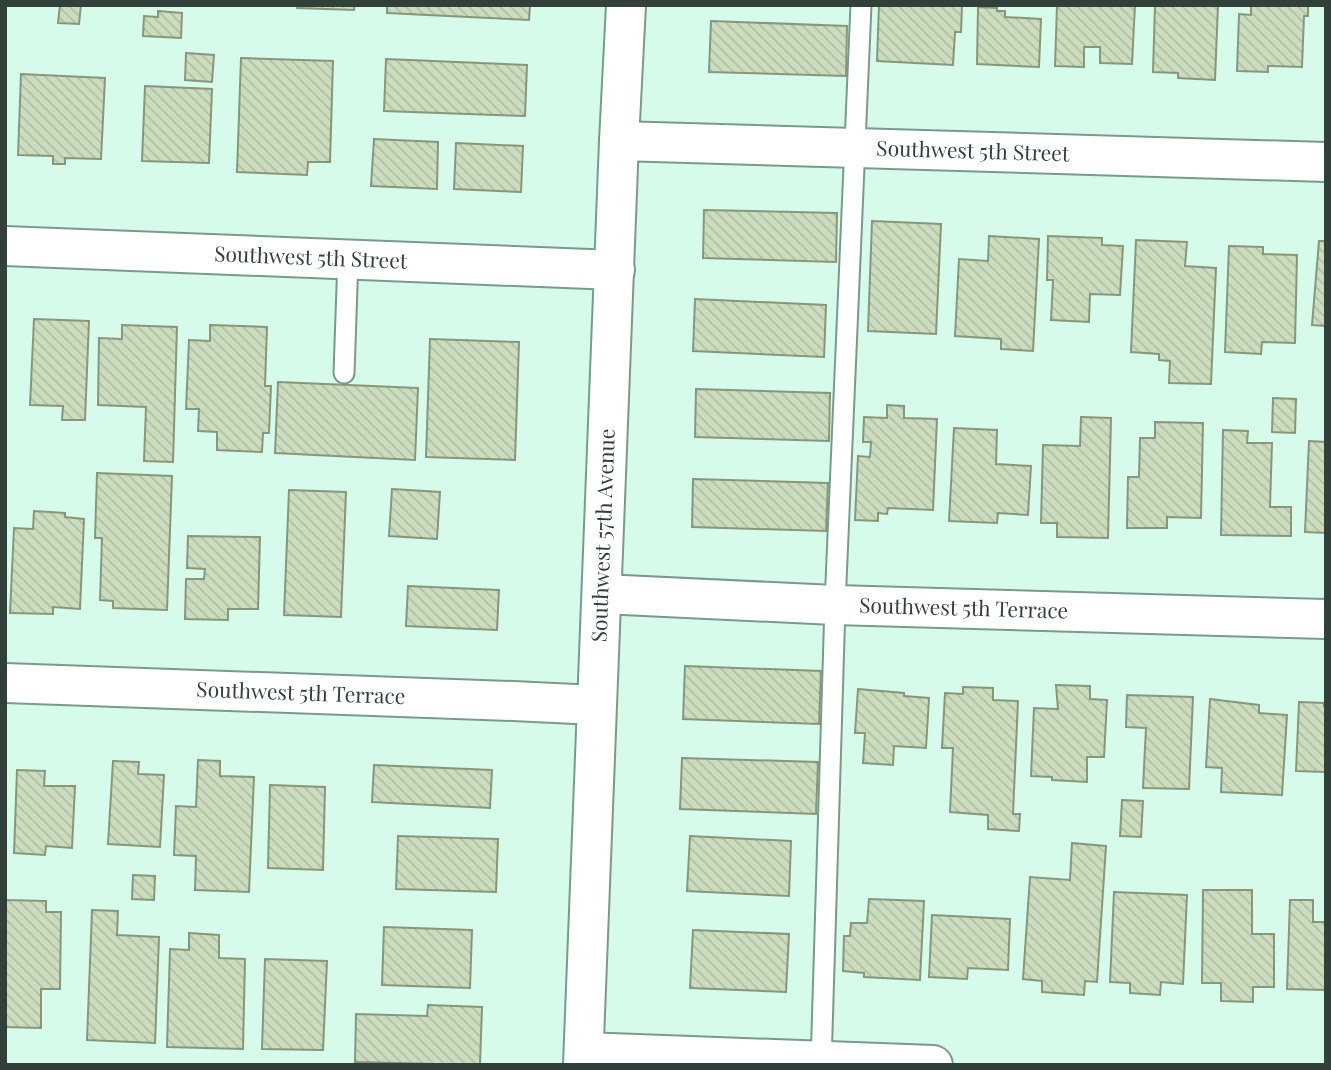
<svg xmlns="http://www.w3.org/2000/svg" width="1331" height="1070" font-family="'Playfair Display',serif">
<style>
.building{fill:url(#building-back-hatch);stroke:#87977b;stroke-width:2}
.lines{fill:none;stroke-linecap:round;stroke-linejoin:round}
.lane-casing{stroke:#799b8b;stroke-width:23}
.street-casing{stroke:#799b8b;stroke-width:42}
.secondary-casing{stroke:#799b8b;stroke-width:42}
.lane{stroke:#fff;stroke-width:19}
.street{stroke:#fff;stroke-width:38}
.secondary{stroke:#fff;stroke-width:38}
.labels{text-anchor:middle;stroke-width:7;stroke-linejoin:round;paint-order:stroke}
.street-label{font-size:21px;fill:#314039;stroke:#fefefe}
</style>
<defs>
<pattern id="building-back-hatch" width="6" height="6" patternUnits="userSpaceOnUse" patternTransform="scale(1.75)"><rect width="6" height="6" fill="#ccddbf"/><path d="M-1 5l2 2M0 0l6 6M5-1l2 2" fill="none" stroke="#b0bfa5"/></pattern>
</defs>
<rect width="100%" height="100%" fill="#d7fbea"/>
<path class="building" d="M60 5H81L79 24 58 23Z
M297 5H355L354 10 297 8Z
M387 5H530L529 20 387 13Z
M879 5H962L961 32H955L953 65 877 61Z
M1057 5H1135L1132 64 1100 63V47H1084V67L1055 66Z
M1155 5H1218L1215 80 1178 78V73L1153 72Z
M1251 5H1308V16H1304L1302 67 1268 66V72L1237 71 1239 14 1251 15Z
M978 7 997 8V11H1005V17L1041 19 1039 67 977 64Z
M158 11 182 13 181 38 143 36 144 16 158 17Z
M711 21 847 26 846 76 709 72Z
M186 53 214 55 212 82 185 80Z
M241 58 333 61 330 162H308L307 175 237 172Z
M386 59 527 65 525 116 384 111Z
M21 74 105 78 101 159 65 158V164H53V156L18 155Z
M145 86 212 89 209 163 142 161Z
M374 139 438 142 437 189 371 186Z
M456 143 523 146 521 192 454 189Z
M704 210 837 213 836 262 703 258Z
M872 221 941 224 936 334 868 331Z
M989 236 1039 239 1033 351 1001 349V339L955 336 959 259 988 261Z
M1048 236 1102 238V245L1123 246 1120 295 1090 294 1089 322 1051 320 1053 280H1047Z
M1136 240 1187 242 1185 266 1216 268 1211 384 1169 383 1170 361 1159 360V354L1131 352Z
M1319 241H1326V326L1312 325Z
M1229 246 1263 247V254L1297 255 1295 343 1262 342 1261 354 1225 352Z
M695 299 826 305 824 357 693 351Z
M34 319 89 321 85 420H62L63 406 30 405Z
M122 325 177 327 173 462 144 461 146 407 98 405 99 338 122 339Z
M210 325 267 327 265 386H271L269 433H263L262 452 217 450V432L198 431 199 409H186L189 340 210 341Z
M430 339 519 342 515 460 426 457Z
M278 382 418 388 415 460 275 453Z
M696 389 830 393 829 441 695 437Z
M1273 398 1296 399 1295 433 1272 432Z
M887 405 904 406V418L937 419 933 510 888 508 887 514 878 513V521L855 520 858 456 870 457 871 442H863L864 417 887 418Z
M1081 417 1111 418 1108 538 1057 537V523H1041L1043 445 1080 446Z
M1155 422 1203 423 1201 518 1167 517V528H1127L1128 477H1139L1140 438H1155Z
M954 428 997 430 996 464 1031 466 1028 515 998 513 997 523 949 521Z
M1223 430 1248 431 1247 443H1272L1270 507H1291V536L1221 535Z
M1309 441 1326 442V533L1305 532Z
M97 473 172 476 167 610 113 608V601L100 600 102 538H95Z
M693 479 828 483 826 531 692 527Z
M392 489 440 492 437 539 389 536Z
M289 490 346 492 341 617 284 615Z
M34 511 65 513V517L84 519 80 609 53 607V614L10 613 14 528 33 529Z
M188 536 260 537 258 609H228V620L185 619 186 579H204L205 569 187 568Z
M408 586 499 590 497 630 406 626Z
M685 666 821 671 819 724 683 719Z
M1056 685 1090 686V699L1107 700 1104 757H1087V782L1052 780V777L1031 776 1034 708 1058 709Z
M963 687 993 688V700L1018 701 1013 814H1020L1019 831 988 829V815L950 812 953 748H942L945 693 963 694Z
M858 689 904 693V696L929 698 926 748 894 746 893 765 863 763 865 733H855Z
M1127 695 1193 697 1189 789 1143 788 1146 728 1126 727Z
M1210 699 1259 705V713L1287 715 1282 795 1221 792 1222 768 1206 767Z
M1299 702 1324 703V706H1326V772L1296 771Z
M682 758 818 762 816 814 680 809Z
M198 760 220 761V776L254 777 249 892 195 890 196 856 174 855 176 806 196 807Z
M113 761 139 762 138 774 164 775 160 847 108 844Z
M374 765 492 770 490 808 372 802Z
M17 770 45 771 44 786H75L72 848 46 846 45 855 14 853Z
M270 785 325 787 323 870 268 868Z
M1122 800 1143 801 1141 837 1120 836Z
M398 836 498 839 496 892 396 889Z
M690 836 791 841 789 896 687 891Z
M1072 843 1106 846 1097 982 1085 981 1084 995 1042 992V981L1023 979 1030 877 1070 880Z
M133 875 155 876 154 900 132 899Z
M1203 890H1252V934H1274V987H1253V1002L1221 1001V983H1202Z
M1114 892 1187 895 1183 984 1161 982 1160 995 1130 993V983L1110 982Z
M869 899 924 901 920 980 864 977V973L843 971 844 936H850L851 923H867Z
M5 900 46 901V912H61L60 989H41V1028L5 1027Z
M1290 900H1313V922H1326V990L1287 989Z
M92 910 118 911 117 935 159 937 155 1043 87 1040Z
M932 915 1010 919 1008 970 968 968 967 979 929 977Z
M384 927 472 930 470 988 382 985Z
M693 930 789 934 786 992 690 988Z
M189 933 219 935V958L245 959 243 1049 167 1047 170 949 189 950Z
M265 959 327 961 323 1050 262 1049Z
M428 1005 482 1007 480 1065 355 1062 356 1014 427 1016Z"/>
<g class="lines">
<g class="lane-casing">
<path id="lane" d="M344 373 348 258
M821 1065 835 605 861 5"/>
</g>
<g class="street-casing">
<g id="street">
<path id="s1" d="M619 141 1326 162"/>
<path id="s2" d="M5 246 615 270"/>
<path id="s3" d="M602 594 835 605 1326 619"/>
<path id="s4" d="M5 683 513 701 596 705"/>
<path d="M584 1052 933 1065"/>
</g>
</g>
<g class="secondary-casing">
<g id="secondary">
<path id="s5" d="M583 1065 619 141 626 5"/>
</g>
</g>
<use href="#lane" class="lane"/>
<use href="#street" class="street"/>
<use href="#secondary" class="secondary"/>
</g>
<g class="labels">
<g class="street-label">
<text dy="7" stroke="none"><textPath href="#s1" startOffset="354">Southwest 5th Street</textPath></text>
<text dy="7" stroke="none"><textPath href="#s2" startOffset="306">Southwest 5th Street</textPath></text>
<text dy="7" stroke="none"><textPath href="#s5" startOffset="530">Southwest 57th Avenue</textPath></text>
<text dy="7" stroke="none"><textPath href="#s3" startOffset="362">Southwest 5th Terrace</textPath></text>
<text dy="7" stroke="none"><textPath href="#s4" startOffset="296">Southwest 5th Terrace</textPath></text>
</g>
</g>
<rect width="1331" height="1070" fill="none" stroke="#314039" stroke-width="14"/>
</svg>
